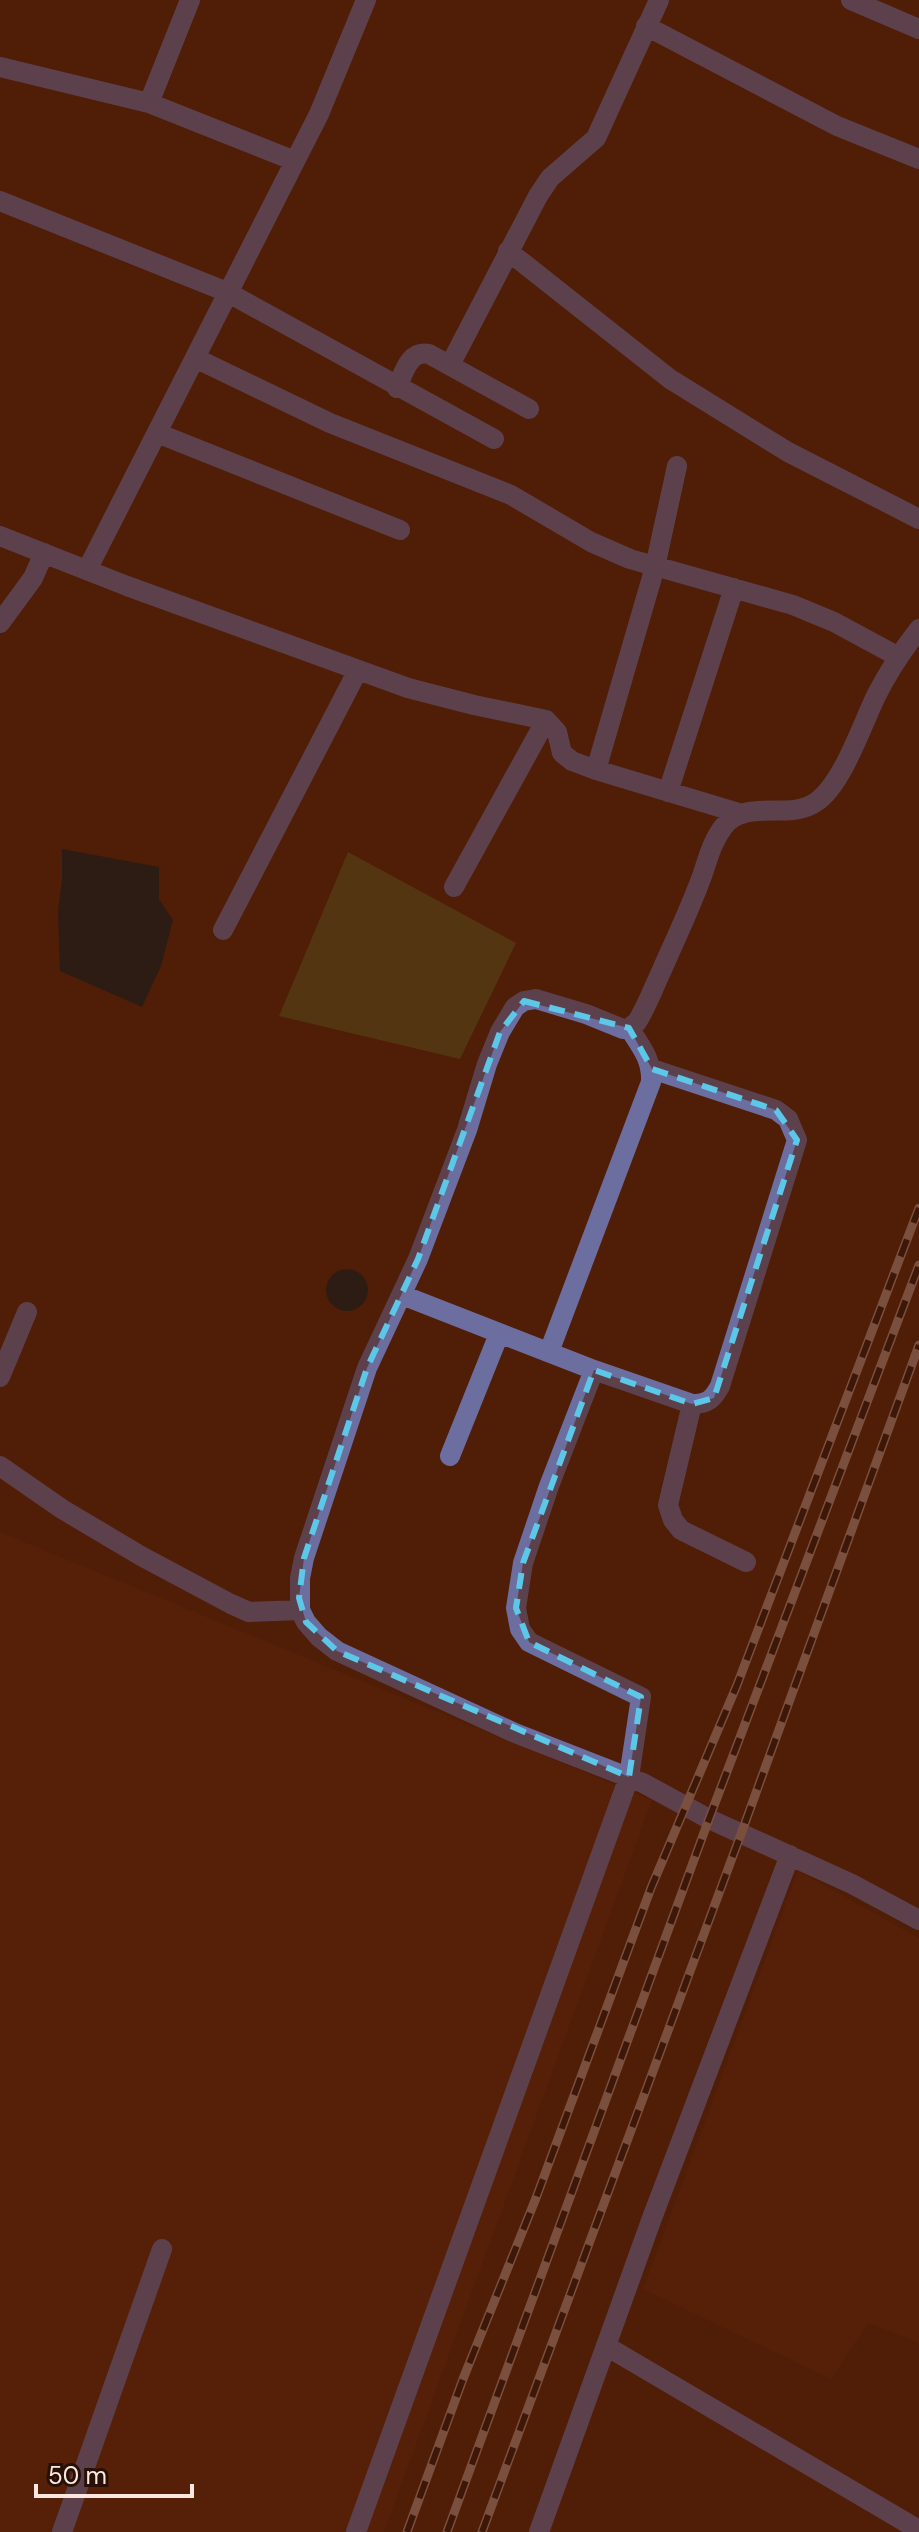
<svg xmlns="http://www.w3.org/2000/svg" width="919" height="2532" font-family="'DM Sans',sans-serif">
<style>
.built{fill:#5d2309}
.green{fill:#59521d}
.water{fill:#031b23}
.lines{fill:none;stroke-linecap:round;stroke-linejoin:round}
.minor{stroke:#6c6ea0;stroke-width:20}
.rail-casing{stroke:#af8d7f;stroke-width:9}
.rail{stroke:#261007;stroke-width:6;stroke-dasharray:18;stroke-linecap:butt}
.marked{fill:none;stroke:#5dc7e8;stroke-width:6;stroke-dasharray:16 10;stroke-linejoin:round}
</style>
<rect width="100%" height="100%" fill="#501d07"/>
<path class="built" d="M0 1532 652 1800 384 2532H0Z
M798 1871 919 1938V2343L868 2323 831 2379 643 2289Z"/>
<path class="green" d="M348 852 516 943 460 1059 279 1016Z"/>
<path class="water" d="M62 849 159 867V899L173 920 161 966 142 1007 60 971 58 912 62 880Z
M326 1290a21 21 0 1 1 42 0a21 21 0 1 1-42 0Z"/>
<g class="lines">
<path class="minor" d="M851 0 919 29
M646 26 837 126 919 159
M0 67 149 103 295 161
M149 103 190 0
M0 201 227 292 494 439
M508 251 670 379 788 452 919 519
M195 358 330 423 511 495 591 542 630 559 793 605 834 622 897 656
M450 365 538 196 550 178 596 138 659 0
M397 388C404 372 409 350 429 354L529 409
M157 433 400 530
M0 536 127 586 408 688 474 705 546 720 557 732 562 753 572 761 596 770 742 814
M87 570 319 114 366 0
M0 623 33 578 44 553
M919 629C902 651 888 672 876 696 862 725 842 785 816 802 790 821 746 798 724 826 712 841 708 859 702 876 690 909 675 940 661 972 653 989 647 1006 637 1022L629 1028 623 1029 586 1014 536 999 524 1001 515 1007 500 1032 487 1064 467 1130 418 1259 367 1368 304 1558 300 1578V1610L306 1622 319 1637 337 1651 515 1733 643 1783 709 1819 852 1884 919 1920
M596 770 655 567 677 466
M668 792 734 588
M454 887 546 720
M223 930 358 670
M402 1295 594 1370 692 1404C708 1404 713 1399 720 1386L797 1140 788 1119 776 1110 652 1069
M549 1352 651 1082C652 1059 641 1047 629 1028
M0 1377 27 1312
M692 1404 668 1505 673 1520 681 1530 746 1562
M450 1456 499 1334
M0 1466 62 1509 141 1556 231 1604 249 1612 300 1610
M606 2346 919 2530
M62 2532 162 2249
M356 2532 629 1777 641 1697 529 1642 520 1629 516 1608 523 1563 549 1486 594 1370
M539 2532 652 2218 790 1855"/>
<g class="rail-casing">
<path id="rail" d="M407 2532 463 2379 536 2198 651 1888 737 1685 919 1208
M447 2532 709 1819 919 1265
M482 2532 741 1834 919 1345"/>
</g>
<use href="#rail" class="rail"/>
</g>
<path d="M0 0H919V2532H0ZM524 1001 629 1028 652 1069 776 1110 797 1140 714 1398 692 1404 594 1370 523 1563 516 1608 529 1642 641 1697 629 1777 337 1651 306 1622 299 1598 304 1558 367 1368 418 1259 500 1032Z" fill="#501d07" fill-opacity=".55" fill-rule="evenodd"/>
<path class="marked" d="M524 1001 629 1028 652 1069 776 1110 797 1140 714 1398 692 1404 594 1370 523 1563 516 1608 529 1642 641 1697 629 1777 337 1651 306 1622 299 1598 304 1558 367 1368 418 1259 500 1032Z"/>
<path d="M36 2484v12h156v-12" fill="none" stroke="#fce8e0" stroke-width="4"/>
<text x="48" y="2484" font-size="24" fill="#fce8e0" stroke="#261007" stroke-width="6" paint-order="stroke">50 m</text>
</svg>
